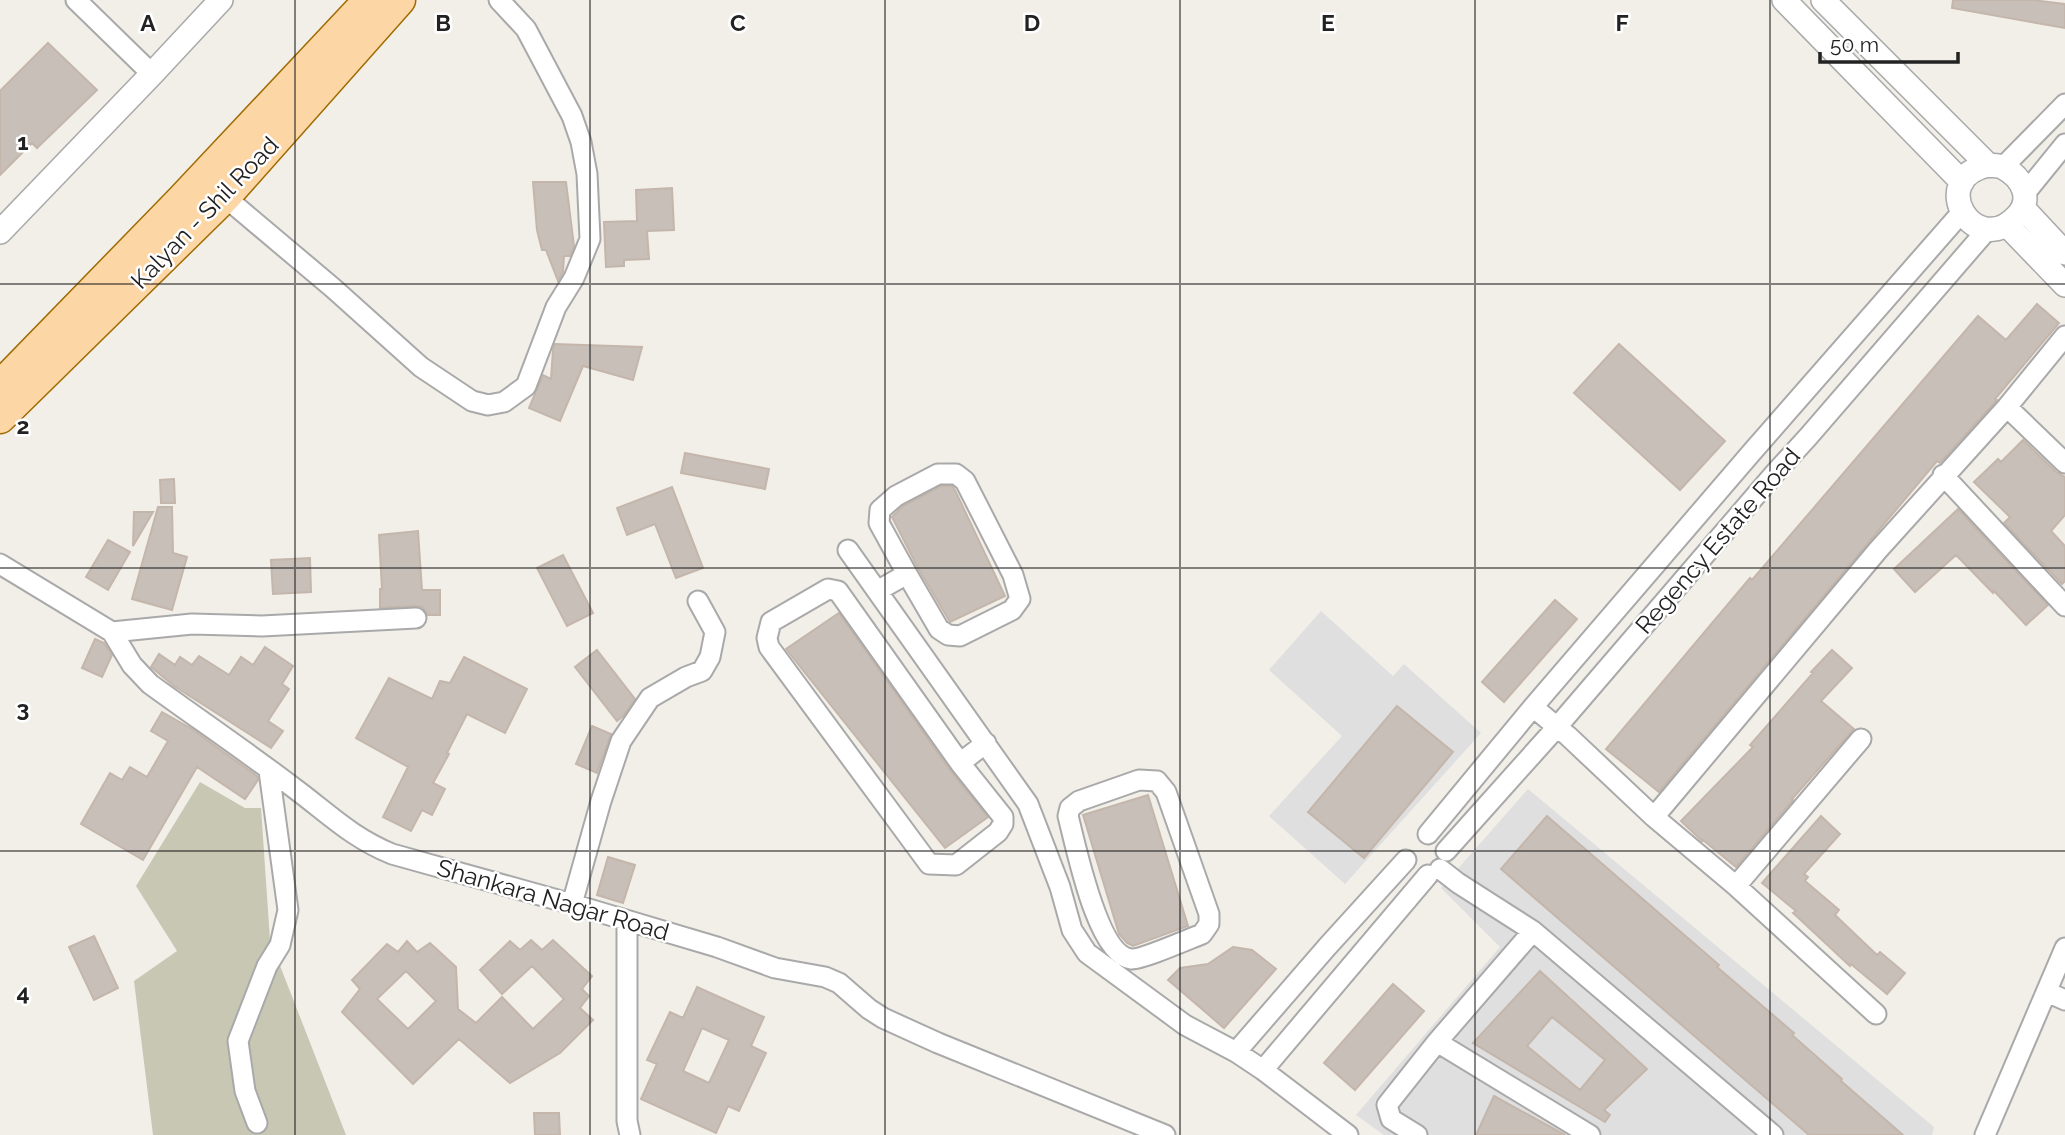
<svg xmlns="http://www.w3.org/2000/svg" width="2065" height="1135" font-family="Raleway,sans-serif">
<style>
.residential{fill:#e0dfdf}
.construction{fill:#c7c7b4}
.building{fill:#c7bfb8;stroke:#c4b6ab;stroke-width:2;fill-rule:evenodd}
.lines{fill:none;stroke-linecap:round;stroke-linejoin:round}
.minor-casing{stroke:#a9a9a9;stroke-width:23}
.tertiary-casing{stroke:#a9a9a9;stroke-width:26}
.primary-casing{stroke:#a06b00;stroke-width:33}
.minor{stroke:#fff;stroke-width:19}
.tertiary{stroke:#fff;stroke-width:23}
.primary{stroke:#fcd6a4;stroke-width:30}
.grid{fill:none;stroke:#222;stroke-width:2;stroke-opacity:0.55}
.labels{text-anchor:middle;stroke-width:5;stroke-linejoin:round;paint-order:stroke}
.street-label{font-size:24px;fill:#222;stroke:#fff}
.grid-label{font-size:23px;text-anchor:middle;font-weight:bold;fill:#222;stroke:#fff;stroke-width:5;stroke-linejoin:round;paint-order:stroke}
</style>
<rect width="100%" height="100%" fill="#f2efe9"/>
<path class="residential" d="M1321 611 1393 676 1404 664 1481 733 1345 884 1269 816 1342 736 1269 670Z
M1528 789 1934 1127 1932 1135H1384L1356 1115 1500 947 1441 888Z"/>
<path class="construction" d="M200 782 245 808H261L270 940 346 1135H153L134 981 177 951 136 886Z"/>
<path class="building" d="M1953 0H2032L2065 4V28L1952 8Z
M48 43 97 90 37 148 32 143 0 175V91Z
M533 182H566L574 246 570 256H564L563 272 558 281 546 250H542L537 230Z
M672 188 674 230 647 231 649 259 624 260V266L606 267 604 222 637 221 636 190Z
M2037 304 2059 323 1995 399 1997 400 1940 463 1937 461 1659 792 1606 749 1750 578 1752 580 1978 316 2006 340Z
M555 344 642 347 633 380 583 366 560 421 529 408 543 375 551 379 553 350Z
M1619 344 1725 441 1680 490 1574 393Z
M2023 440 2056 472 2065 477V515L2051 531 2065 546V581L2062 584 2004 523 2010 517 1974 482 1998 459 2001 462Z
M685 453 769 469 765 489 681 473Z
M174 479 175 503H161L160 480Z
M941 486H952L954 488 1005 596 950 622 918 568 892 517 903 506Z
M672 487 703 568 676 578 655 524 627 535 617 508Z
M158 507H172L173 553 187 557 172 610 132 599Z
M1958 509 2048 605 2026 625 1994 591 1993 593 1956 555 1915 592 1894 569Z
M134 512H153L133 546Z
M418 531 422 590H440V615H428L422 607 416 606 380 608V589H382L379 535Z
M108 540 130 552 108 590 86 577Z
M563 555 593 613 567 626 537 568Z
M310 558 311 592 273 594 271 560Z
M1555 600 1577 619 1504 702 1482 682Z
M839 613 950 770 988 817 945 848 786 649Z
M95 639 104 643 112 655 102 677 82 668Z
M265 647 293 666 282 684 289 689 268 721 283 731 271 748 174 686 151 667 159 654 175 665 180 657 192 665 199 656 229 675 241 657 253 665Z
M597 650 635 699 623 716 617 721 575 667Z
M1832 650 1852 668 1821 701 1854 729 1792 799 1793 800 1736 867 1703 840 1702 841 1681 821 1753 747 1750 745 1813 673 1811 672Z
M464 657 527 689 505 733 467 714 447 753 449 754 433 783 445 789 432 815 422 810 411 831 383 817 408 767 356 738 389 678 432 699 440 681 450 683Z
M1397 706 1453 752 1364 858 1308 812Z
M162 712 192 729 215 746 257 776 258 780 245 799 197 767 143 860 81 824 110 773 122 780 130 767 147 777 168 741 151 731Z
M592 726 611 734 597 773 576 764Z
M1148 795 1188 926 1133 946 1127 943 1119 934 1083 815Z
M1547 816 1719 965 1717 967 1794 1033 1792 1035 1842 1079 1841 1081 1903 1135H1809L1501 869Z
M1821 816 1840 834 1804 874 1808 877 1805 881 1839 910 1835 915 1877 955 1880 952 1905 973 1887 994 1851 964 1850 966 1793 913 1796 911 1762 883Z
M608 857 635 865 623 903 597 895Z
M94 936 118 988 94 1000 69 947Z
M531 940 542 950 553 940 592 976 582 989 589 996 580 1008 593 1020 560 1053 510 1083 459 1039 413 1084 342 1012 360 989 352 980 387 944 398 952 407 941 417 952 430 943 456 967 458 1009 476 1023 502 997 533 1029 564 999 532 966 502 994 480 970 510 941 520 950ZM406 971 436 1001 408 1029 377 999Z
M1233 947 1252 950 1276 969 1224 1028 1168 980 1180 968 1208 964Z
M1540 971 1647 1069 1604 1110 1610 1115 1605 1122 1473 1043ZM1552 1017 1605 1060 1580 1090 1527 1046Z
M1393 984 1424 1011 1355 1090 1324 1063Z
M697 987 764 1017 751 1046 766 1053 739 1111 728 1106 716 1133 641 1099 657 1064 647 1060 670 1012 683 1018ZM702 1028 729 1040 709 1083 683 1071Z
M1494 1096 1565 1135H1476Z
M534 1113H559L560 1135H535Z"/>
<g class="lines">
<g class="minor-casing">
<path id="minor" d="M76 0 152 74
M2003 167 2065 104
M2026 192 2065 144
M225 197 333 288 421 367 472 401 488 405 504 402 526 386 556 307 574 278 590 239 587 174 581 142 572 116 526 29 499 0
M2007 407 2065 463
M1943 475 2065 606
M848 550 1028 804 1060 887 1072 930 1087 953 1185 1025 1236 1052 1263 1070 1348 1135
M0 564 112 632 132 665 150 684C198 719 247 752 294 788 329 814 351 837 392 854L572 904 717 947 775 968 825 977 839 983 869 1009 883 1018 938 1043 1165 1135
M877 591 907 574 879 523 880 510 896 496 938 474H956L965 481 1013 575 1020 599 1012 610 960 636 948 635 939 629 907 574
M112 632 192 624 262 626 416 618
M1533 707 1568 736 1654 817 1736 886 1876 1014
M960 763 838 591 828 589 771 622 767 638 769 647 929 864 956 865 998 832 1003 824V817L960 763 986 743
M1139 780 1157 781 1166 792 1209 914V924L1202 934C1189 939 1141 960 1131 959 1097 955 1076 846 1068 816L1070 808 1079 801Z
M1654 817 1878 550 2007 407 2065 336
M1428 834 1533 707 1752 452 1962 212
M1446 851 1557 727 1775 473 1808 437 1987 230
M1440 869 1458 883 1533 931 1773 1135
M1736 886 1861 739
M572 904 601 801 621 741 650 698 686 677 702 671 710 657 715 632 698 601
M627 921V1121L630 1135
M2047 992 2065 1000
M1437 1042 1590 1135
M1236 1052 1327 947 1406 860
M1263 1070 1428 875
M257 1123 245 1091 238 1041 267 966 280 945 288 910 269 771
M1417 1135 1391 1119 1387 1105 1437 1042 1533 931
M1985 1135 2065 948"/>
</g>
<g class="tertiary-casing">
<path id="tertiary" d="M1784 0 1962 182
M1823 0 1988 165
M1988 165C1993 166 2000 165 2004 168 2023 178 2033 200 2017 216 1975 261 1925 179 1988 165Z
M2024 209 2065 253
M2007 225 2065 285
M0 232 152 74 221 0"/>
</g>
<g class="primary-casing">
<path id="primary" d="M0 386 181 200 369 0
M0 418 225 197 400 0"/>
</g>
<use href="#minor" class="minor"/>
<use href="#tertiary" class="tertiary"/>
<use href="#primary" class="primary"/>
</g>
<path class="grid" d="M295 0V1135M590 0V1135M885 0V1135M1180 0V1135M1475 0V1135M1770 0V1135M0 284H2065M0 568H2065M0 851H2065"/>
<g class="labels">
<g class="street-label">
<text transform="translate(205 213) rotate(-46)" y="8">Kalyan - Shil Road</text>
<text transform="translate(1718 541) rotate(-49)" y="8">Regency Estate Road</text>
<text transform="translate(553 900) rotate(16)" y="8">Shankara Nagar Road</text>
</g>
</g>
<g class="grid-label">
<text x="148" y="31">A</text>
<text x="443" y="31">B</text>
<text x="738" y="31">C</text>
<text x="1032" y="31">D</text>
<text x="1328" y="31">E</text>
<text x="1622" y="31">F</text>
<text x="23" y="150">1</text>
<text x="23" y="434">2</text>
<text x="23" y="717">3</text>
<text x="23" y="1001">4</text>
</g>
<path d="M1820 52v10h138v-10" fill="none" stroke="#222222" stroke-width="3.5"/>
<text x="1830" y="52" font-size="21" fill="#222222" stroke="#ffffff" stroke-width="5" paint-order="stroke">50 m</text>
</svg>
